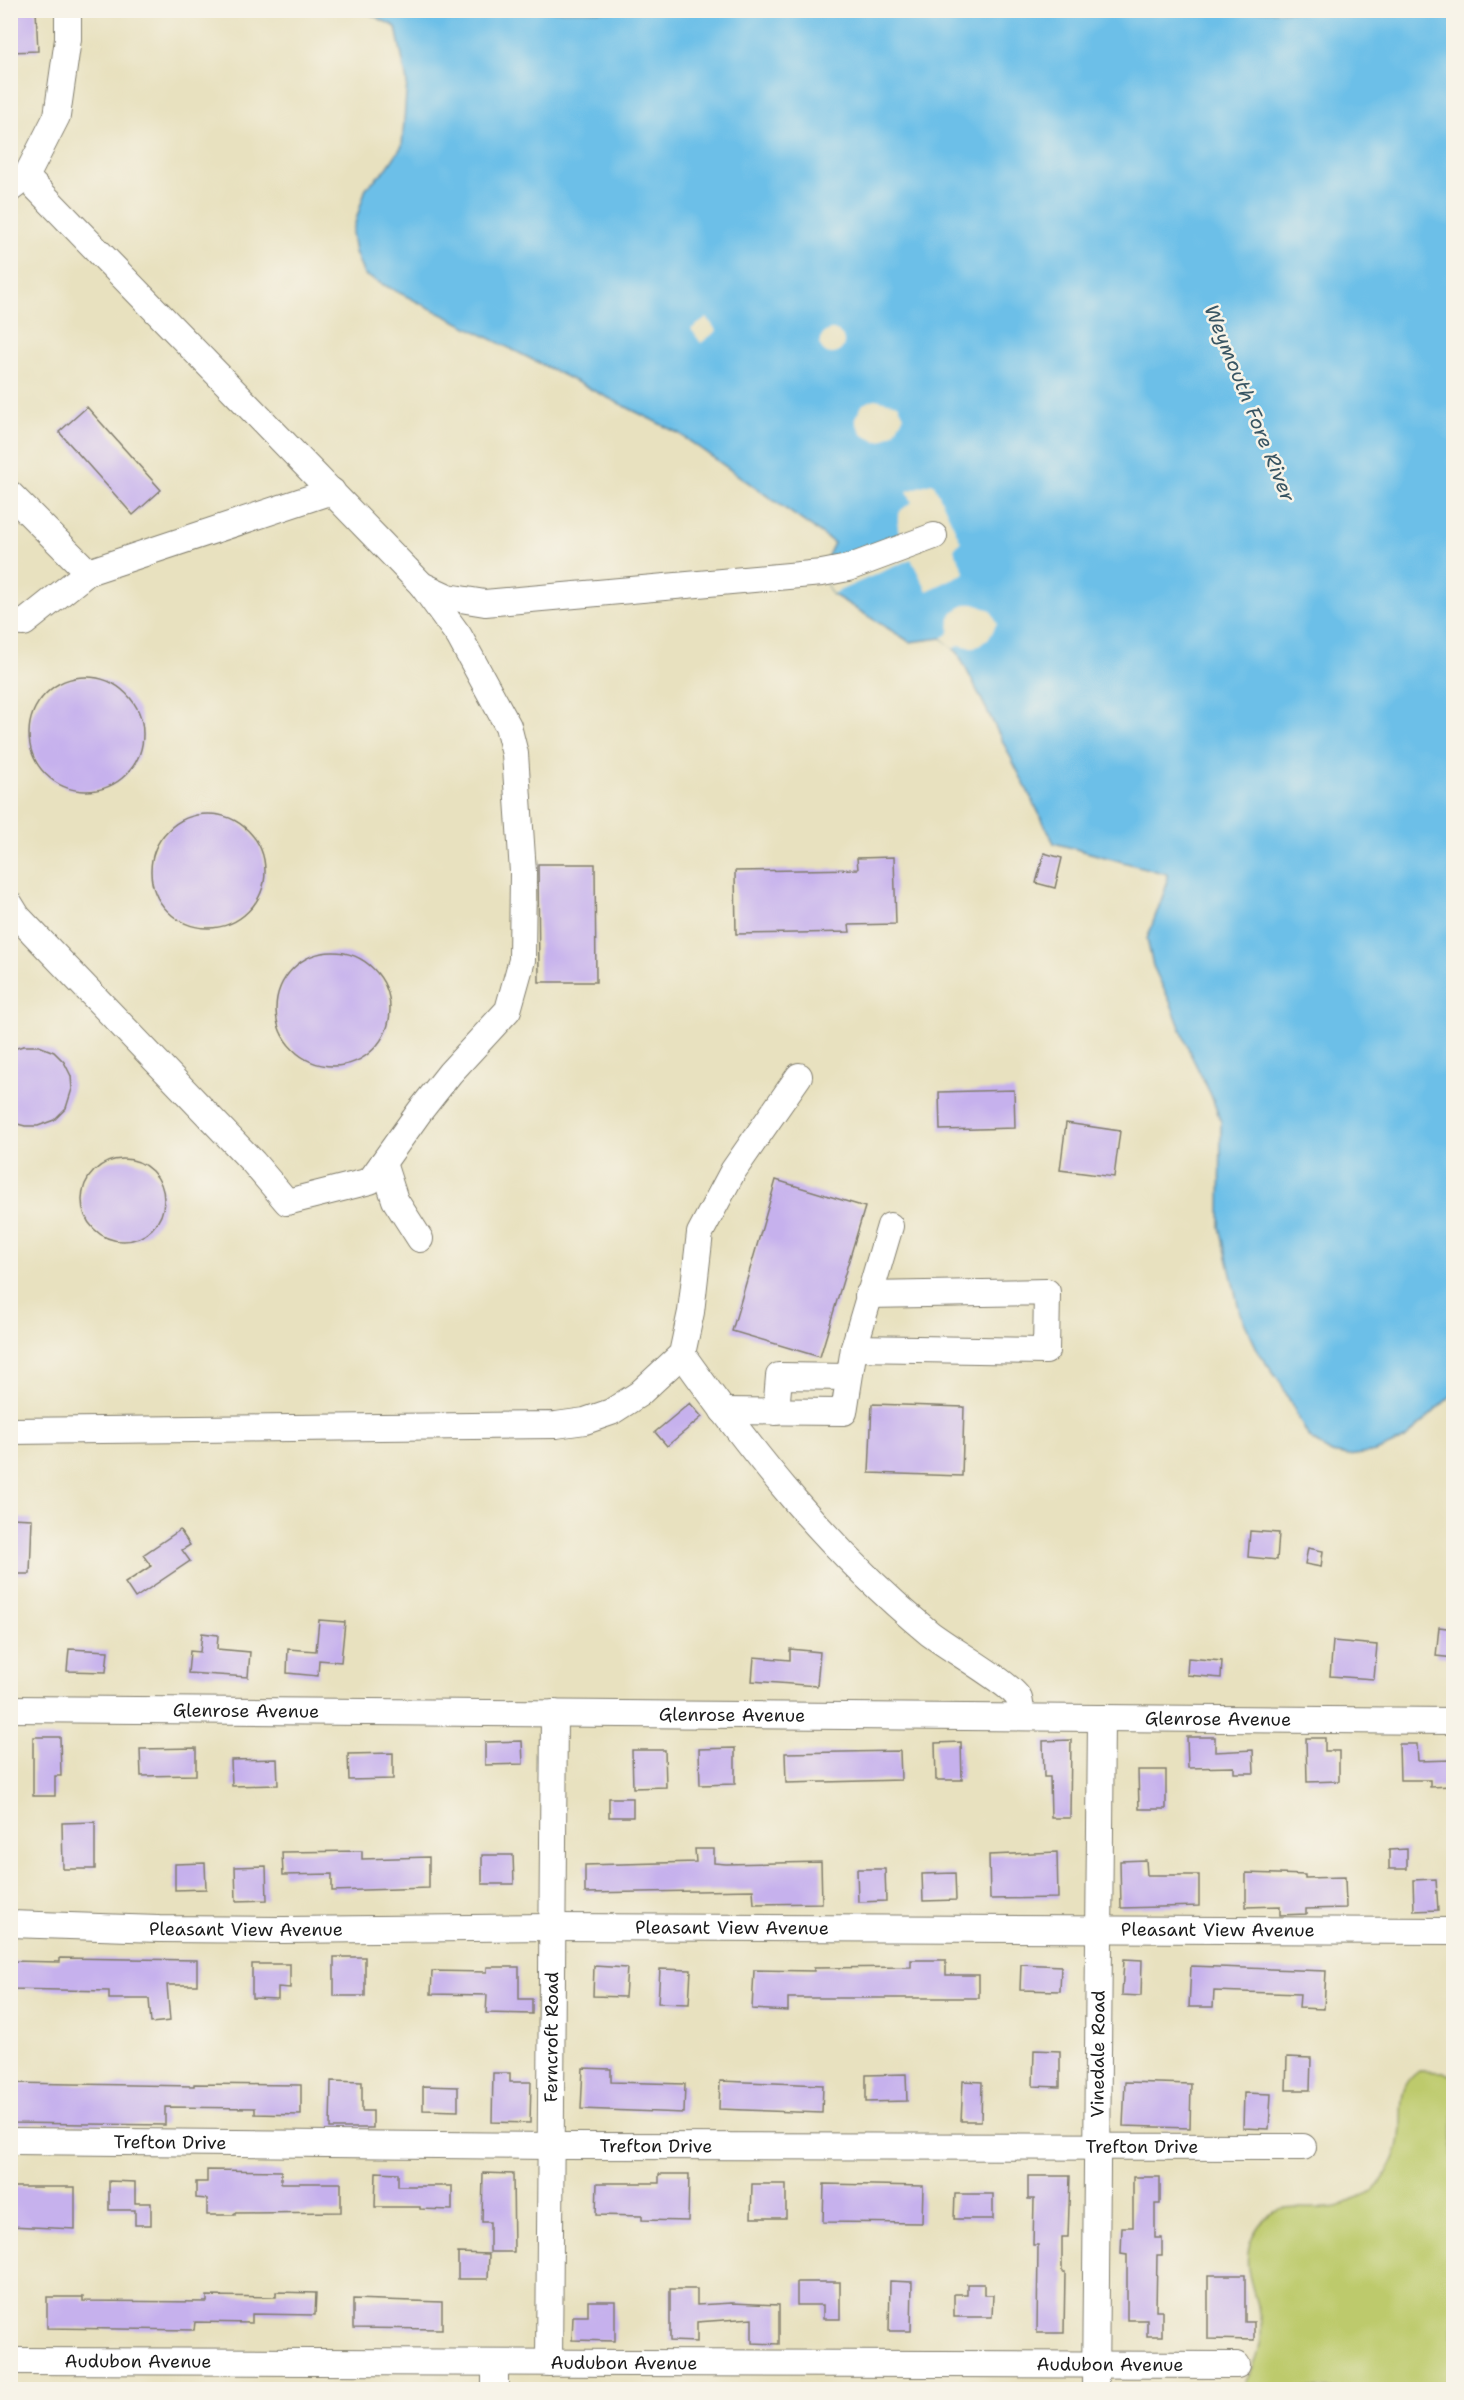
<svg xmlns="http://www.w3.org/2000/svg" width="1464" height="2400" font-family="'Shantell Sans',sans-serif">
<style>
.green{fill:#bdca6c;stroke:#6c7344;stroke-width:1.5}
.water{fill:#6cbfe8;stroke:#446e82;stroke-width:1.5}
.pier{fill:#e8e1bf}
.building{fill:#c6b1ed}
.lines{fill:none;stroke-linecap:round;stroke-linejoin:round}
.minor-casing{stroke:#827e6e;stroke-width:28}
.minor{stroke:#fff;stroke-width:26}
.labels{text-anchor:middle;stroke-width:5;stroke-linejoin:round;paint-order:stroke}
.street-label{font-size:18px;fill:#1c1c1c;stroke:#f7f3e8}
.water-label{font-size:20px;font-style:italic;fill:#385563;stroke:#f7f3e8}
</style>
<rect width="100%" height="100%" fill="#f7f3e8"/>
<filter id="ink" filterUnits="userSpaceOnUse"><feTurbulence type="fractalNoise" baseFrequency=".0167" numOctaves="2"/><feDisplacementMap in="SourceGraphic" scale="12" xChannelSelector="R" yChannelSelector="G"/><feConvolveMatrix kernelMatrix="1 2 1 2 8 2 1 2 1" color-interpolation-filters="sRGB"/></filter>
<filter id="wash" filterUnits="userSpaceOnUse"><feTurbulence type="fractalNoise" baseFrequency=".008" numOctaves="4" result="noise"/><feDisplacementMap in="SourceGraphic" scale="24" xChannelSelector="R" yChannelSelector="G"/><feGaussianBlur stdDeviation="1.35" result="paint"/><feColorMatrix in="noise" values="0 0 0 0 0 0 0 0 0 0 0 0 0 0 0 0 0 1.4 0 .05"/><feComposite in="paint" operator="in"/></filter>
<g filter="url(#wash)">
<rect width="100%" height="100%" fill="#e8e1bf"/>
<path class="green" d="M1419 2071 1444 2072 1453 2076V2389H1242C1253 2368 1263 2349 1261 2325 1258 2292 1238 2269 1253 2236 1272 2195 1303 2213 1337 2207 1343 2206 1348 2201 1353 2199 1360 2196 1369 2195 1374 2190 1387 2177 1398 2155 1400 2137 1404 2112 1394 2088 1419 2071Z"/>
<path class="water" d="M364 11H1453L1454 1393 1405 1439 1376 1452 1348 1456 1331 1453 1309 1438 1280 1382 1260 1355 1240 1313 1220 1227 1221 1122 1211 1095 1190 1053 1171 1004 1153 966 1147 939 1166 887 1167 874 1054 843 958 653 942 638 910 642 832 594 820 572 834 543 678 433 364 275 355 252 352 233 366 188 387 168 402 146 407 82 396 27Z"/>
<path class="pier" d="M707 318 717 331 701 343 691 329Z
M820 342a12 12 0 1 1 24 0a12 12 0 1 1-24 0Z
M875 399 898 404 904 416 894 433 882 441H875L863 435 856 423V416L863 404Z
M931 483 934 484 961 542 954 549 965 573 927 591 911 559 832 594 820 572 901 535 898 529V516L901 510 912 502 907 491Z
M966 604H974L991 610 997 623 990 637 979 646 973 648 959 645 953 649 942 638 949 633 950 618 953 612Z"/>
<g id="blocks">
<path class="building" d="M10 10H36L38 51 10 52Z
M87 407 161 490 133 515 59 432Z
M29 734a57 57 0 1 1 114 0a57 57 0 1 1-114 0Z
M151 871a57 57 0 1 1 114 0a57 57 0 1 1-114 0Z
M1044 853 1062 858 1055 888 1036 883Z
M894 857 896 924 849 925 850 932 736 934 735 871 858 869 857 858Z
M538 864H595L596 982H539Z
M276 1009a57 57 0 1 1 114 0a57 57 0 1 1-114 0Z
M23 1046H39L54 1052 64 1062 71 1076 72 1089 66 1108 54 1120 38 1126H25L10 1122V1050Z
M1014 1090 1015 1128 940 1130 939 1092Z
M1066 1123 1120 1131 1114 1177 1060 1170Z
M82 1200a41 41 0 1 1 82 0a41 41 0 1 1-82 0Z
M776 1180 865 1207 820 1357 732 1331Z
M690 1403 702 1417 667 1446 655 1432Z
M872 1404 964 1407 962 1476 869 1473Z
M10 1518 32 1519 30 1574H10Z
M180 1530 190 1545 182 1550 190 1561 135 1598 125 1583 151 1566 143 1555Z
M1250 1531 1279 1533 1277 1560 1248 1557Z
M1308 1548 1323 1551 1321 1567 1305 1564Z
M319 1620 345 1622 341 1662 319 1660 318 1676 287 1673 288 1649 316 1651Z
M1439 1627 1454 1629V1658L1436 1656Z
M202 1633 218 1635 217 1649 250 1652 248 1677 188 1673 190 1651 200 1652Z
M1333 1641 1377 1645 1374 1679 1330 1676Z
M69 1649 108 1651 106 1672 67 1671Z
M790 1649 820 1652 817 1686 752 1681 754 1657 790 1660Z
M1188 1658 1222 1661 1221 1678 1187 1675Z
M33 1737H60L61 1776H55V1796H33Z
M1187 1737H1215V1752L1253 1750 1254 1773H1234V1767L1188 1768Z
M1306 1738H1325V1751H1339V1781L1307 1782Z
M1071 1740 1070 1818H1051L1050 1777H1044L1043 1741Z
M522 1741 523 1764 485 1765V1742Z
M961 1742 962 1780H936L935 1743Z
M1399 1744H1417L1418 1761 1452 1760V1786L1430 1787V1780H1400Z
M196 1748V1775L141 1776 140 1749Z
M735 1748V1784L700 1785 699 1749Z
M632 1750H665L666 1787 633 1788Z
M900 1751 901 1780 786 1783 785 1753Z
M393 1753V1779L349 1780 348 1754Z
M277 1759 278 1785 232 1786 231 1760Z
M1138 1770H1166V1809H1139Z
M609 1798H633V1817H609Z
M95 1822V1869H63L62 1823Z
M695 1849H714V1863L726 1864 821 1862 822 1903 754 1904 753 1890 585 1893V1865L696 1862Z
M1407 1849V1869H1389V1850Z
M362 1851V1859L429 1857V1888L332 1891V1874L283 1875 282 1852Z
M1057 1852 1058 1898 990 1899 989 1855Z
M482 1855H513L514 1884H482Z
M1146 1860 1147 1875H1199V1906L1121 1908 1120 1861Z
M205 1863 206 1889 175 1890V1864Z
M266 1866 267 1900 236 1901 235 1867Z
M857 1869H885L886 1901 858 1902Z
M955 1873 956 1900 923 1901 922 1874Z
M1246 1873 1305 1875V1878L1345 1877 1346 1908 1306 1909V1914L1280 1915V1906L1246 1907Z
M1436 1879 1438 1910 1414 1911 1413 1880Z
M334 1957H365V1996H334Z
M60 1958 197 1960V1985H167L170 2021 151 2023 149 1999H109V1991L10 1989V1961L60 1962Z
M1124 1959 1142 1960 1141 1996 1122 1995Z
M911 1960H946V1975H979V1998H788V2011L752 2009 754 1970 814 1971V1968L911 1967Z
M252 1964H290V1988L278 1987V1999L252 1998Z
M1021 1964 1061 1966 1060 1991 1020 1990Z
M594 1966 627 1968 625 1997 593 1996Z
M1191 1966 1326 1971 1324 2009 1299 2008 1300 1994 1214 1991 1213 2007H1189Z
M487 1967H519V1999H532V2014L486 2013 487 1995 431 1994 432 1971 487 1972Z
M660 1969 691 1970 689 2004 658 2003Z
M1034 2050 1060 2051V2087L1033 2086Z
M1287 2057 1311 2058 1310 2090H1286Z
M583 2068 611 2069V2082L685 2084 684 2113 581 2109Z
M493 2073H510V2082H531L530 2123 492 2122Z
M906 2074 907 2101 866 2102V2075Z
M331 2081 362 2082V2111H373V2128H330Z
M720 2081 823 2085 822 2113 719 2109Z
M963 2081 982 2082 981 2121H961Z
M1125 2082 1191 2084 1190 2128 1123 2126Z
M10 2083 194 2086V2084L301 2085V2115L255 2114V2108L165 2107V2125L10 2123Z
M423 2086 458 2087V2111L423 2110Z
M1244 2093 1271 2094 1269 2129 1243 2128Z
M207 2170 281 2171V2183H341V2212L235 2213V2215H207V2199L196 2198V2182H207Z
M376 2172 398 2173V2186H452V2210L420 2209V2207H375Z
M483 2173 513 2174 514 2252H490V2222H482Z
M659 2174H689L688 2221 642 2220V2216L596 2215 597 2183H659Z
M1028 2176H1070L1068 2237H1062V2272H1065L1064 2333H1037L1038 2245H1033L1034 2199H1028Z
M1133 2177H1160V2204H1155V2238H1162V2255H1157L1156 2311H1162V2336H1147V2320H1127V2255L1121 2254 1122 2227H1133Z
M109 2181 135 2182V2203H151V2225H135V2210H109Z
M752 2184H786V2218H751Z
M824 2184 923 2186 922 2223 823 2222Z
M10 2187H75V2229L10 2226Z
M955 2194H993V2219H954Z
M458 2253 489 2254 488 2279H458Z
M1208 2275H1245V2322H1254V2340L1208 2339Z
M890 2281 912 2282 911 2331H889Z
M797 2282H840V2319H823V2305H797Z
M967 2284H984V2295H993L992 2317H954V2294H967Z
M670 2289H697V2305L732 2303 779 2305V2344L752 2343V2318L697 2322V2342L670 2341Z
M276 2292 316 2293 315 2315 252 2314V2323L195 2322 194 2330 47 2328V2297H83V2301L207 2302V2296L276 2297Z
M353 2299 442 2302V2329L353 2328Z
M588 2301H615V2341L572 2340 573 2316H588Z"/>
</g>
</g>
<g filter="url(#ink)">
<use href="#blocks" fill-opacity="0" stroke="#827e6e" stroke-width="1.5"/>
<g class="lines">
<g class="minor-casing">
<g id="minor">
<path d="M26 177 422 585 448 597 485 603 822 573 848 568 934 536"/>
<path d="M10 189 26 177 57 116 68 39V10"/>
<path d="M10 494 88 572"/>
<path d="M10 622 24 623 88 572 332 491"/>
<path d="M10 904 18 917 253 1162 287 1202 370 1181 420 1111 450 1073 508 1010 522 960 523 872 515 754 508 726 459 636 422 585"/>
<path d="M383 1163 395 1200 420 1239"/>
<path d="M854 1348 890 1226"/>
<path d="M682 1354C756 1458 829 1550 928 1632 946 1647 1012 1684 1019 1699 1021 1705 1021 1712 1021 1717"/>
<path d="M723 1411 844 1412 854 1348 1046 1351 1047 1292 868 1295"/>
<path d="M776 1412 779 1376 849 1377"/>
<path d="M10 1431 556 1425 585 1421 611 1412 639 1394 682 1354 691 1312 700 1233 733 1171 799 1076"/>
<path id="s1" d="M10 1709 1454 1721"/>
<path id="s2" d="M10 1924 159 1929 283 1930 552 1927 1454 1931"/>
<path id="s3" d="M10 2141 551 2146 1303 2147"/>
<path id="s4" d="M10 2361 1237 2365"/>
<path d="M495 2363V2390"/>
<path id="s5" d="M549 2363 554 1713"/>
<path id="s6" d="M1095 2390 1101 1718"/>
</g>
</g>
<use href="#minor" class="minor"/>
</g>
</g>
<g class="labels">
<g class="street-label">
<text dy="6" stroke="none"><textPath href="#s1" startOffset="236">Glenrose Avenue</textPath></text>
<text dy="6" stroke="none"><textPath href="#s1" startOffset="722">Glenrose Avenue</textPath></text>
<text dy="6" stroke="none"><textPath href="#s1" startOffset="1208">Glenrose Avenue</textPath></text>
<text dy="6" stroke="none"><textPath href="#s2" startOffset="722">Pleasant View Avenue</textPath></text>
<text dy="6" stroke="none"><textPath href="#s2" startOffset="236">Pleasant View Avenue</textPath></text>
<text dy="6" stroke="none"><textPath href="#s2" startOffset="1208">Pleasant View Avenue</textPath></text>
<text dy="6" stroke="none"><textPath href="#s5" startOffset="326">Ferncroft Road</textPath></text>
<text dy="6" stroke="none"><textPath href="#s6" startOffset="336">Vinedale Road</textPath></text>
<text dy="6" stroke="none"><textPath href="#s3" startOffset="160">Trefton Drive</textPath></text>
<text dy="6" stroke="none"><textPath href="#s3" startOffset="646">Trefton Drive</textPath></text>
<text dy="6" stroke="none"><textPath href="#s3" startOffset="1132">Trefton Drive</textPath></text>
<text dy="6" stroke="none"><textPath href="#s4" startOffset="128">Audubon Avenue</textPath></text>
<text dy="6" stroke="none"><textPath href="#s4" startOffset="614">Audubon Avenue</textPath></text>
<text dy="6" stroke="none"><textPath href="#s4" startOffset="1100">Audubon Avenue</textPath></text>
</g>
<g class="water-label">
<text transform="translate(1250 403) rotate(68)" y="7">Weymouth Fore River</text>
</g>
</g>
<rect width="1464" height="2400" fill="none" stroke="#f7f3e8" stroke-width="36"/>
</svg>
